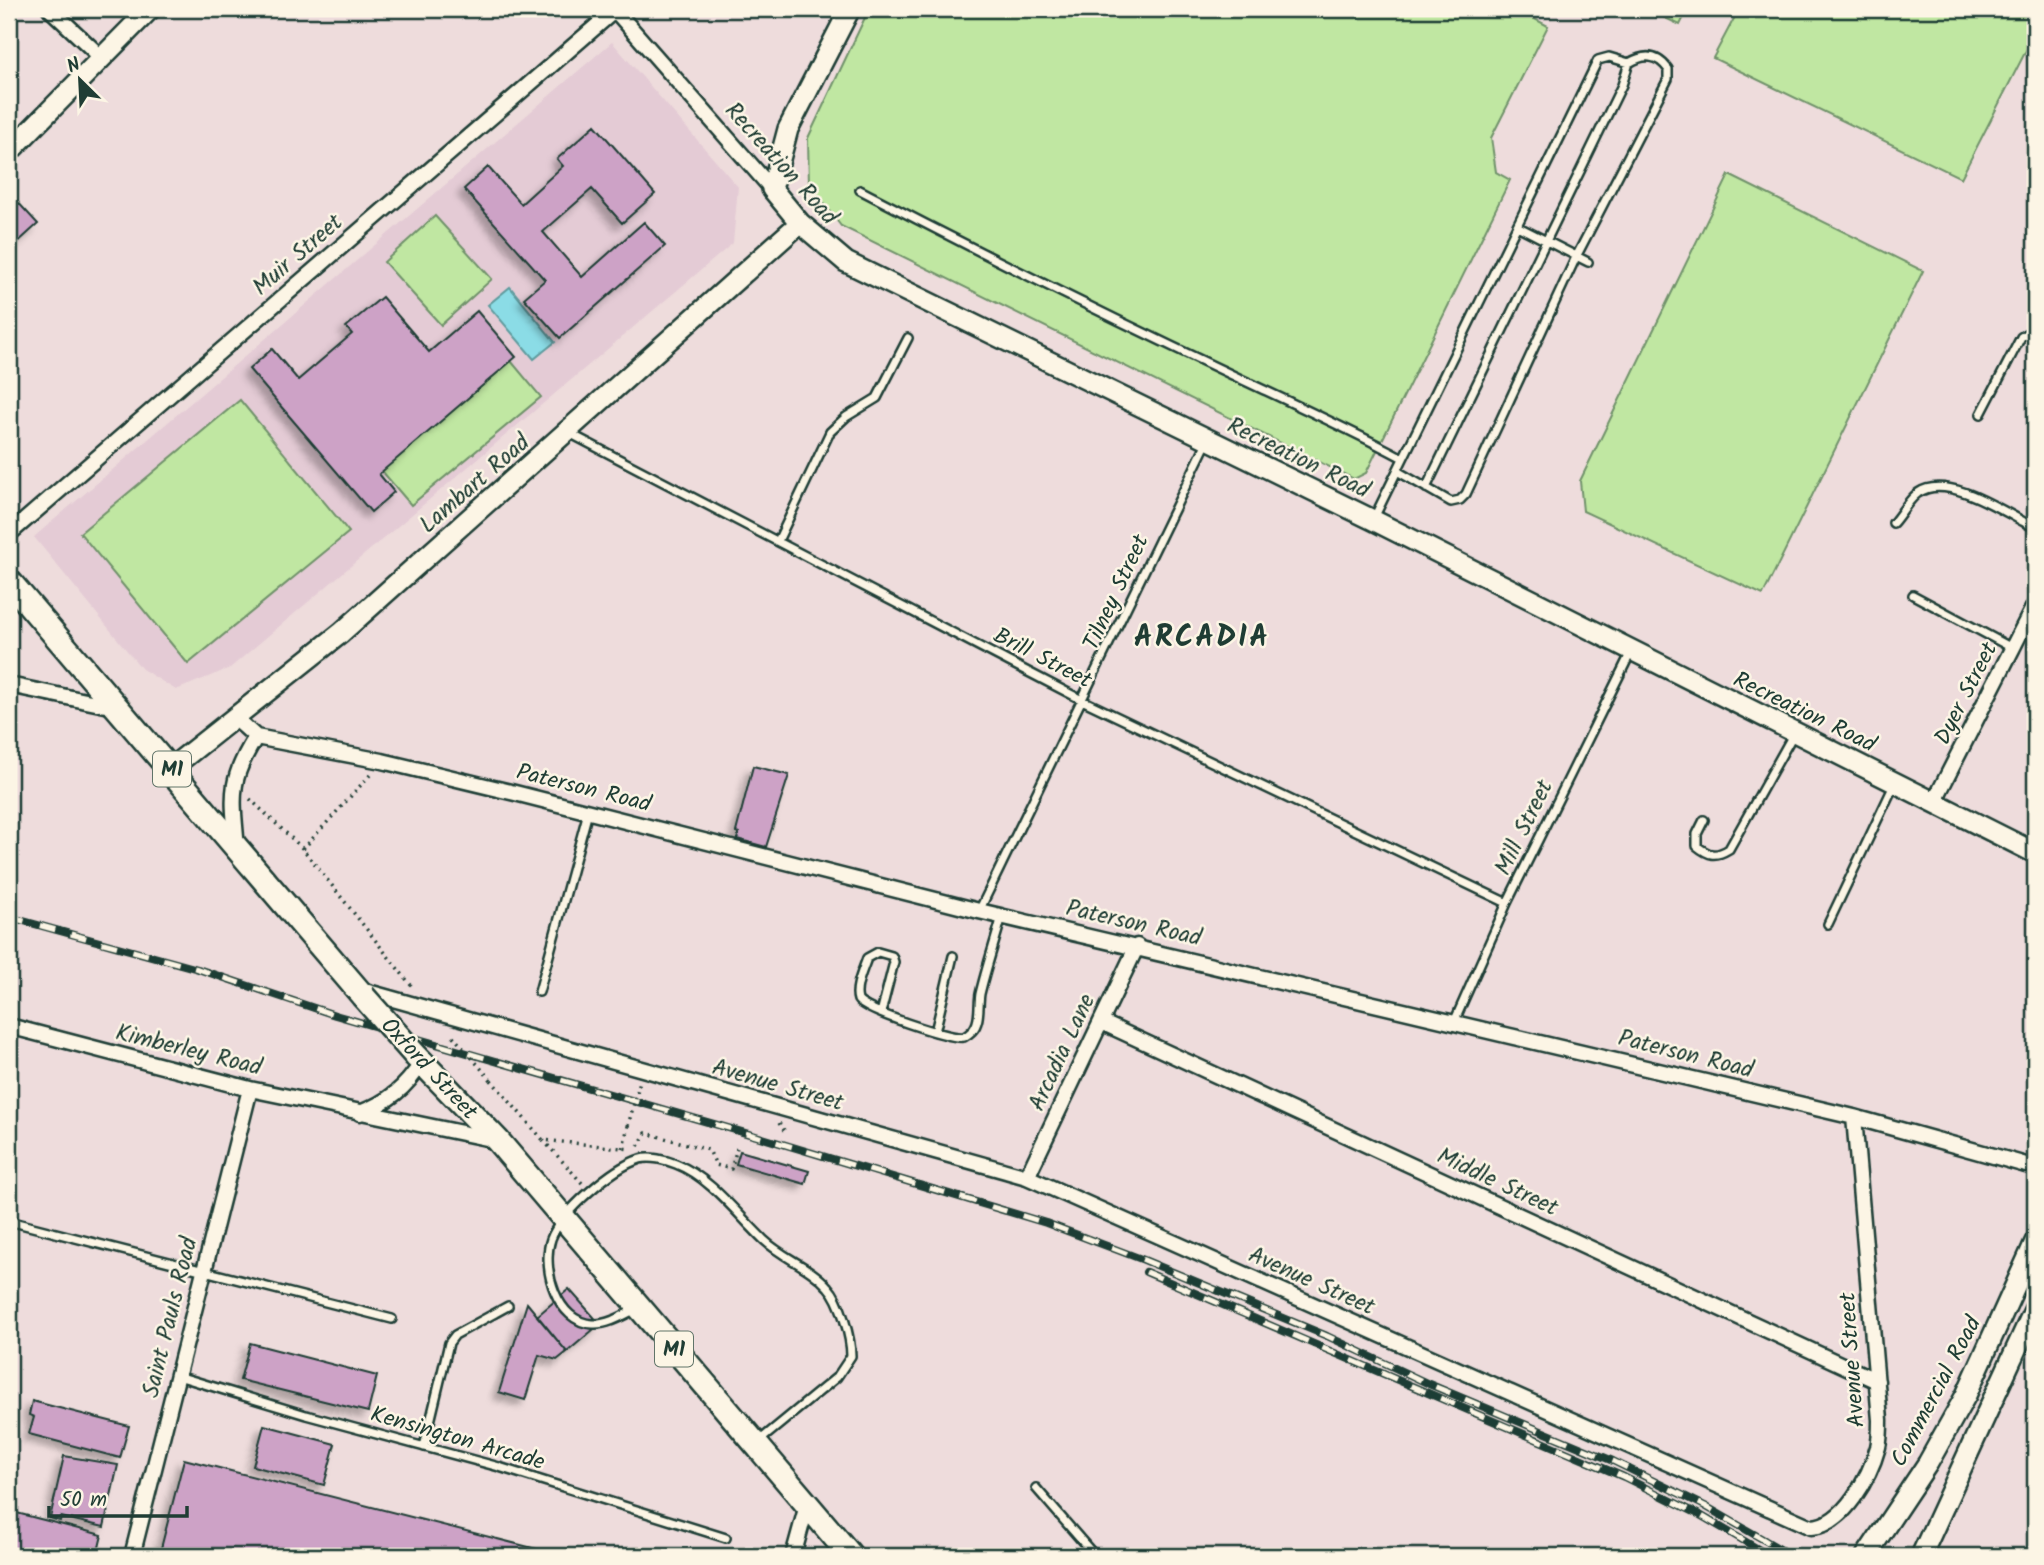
<svg xmlns="http://www.w3.org/2000/svg" width="2044" height="1565" font-family="Kalam,sans-serif">
<style>
.built{fill:#e4cbd5}
.green{fill:#c0e7a2;stroke:#70926b;stroke-width:2}
.water{fill:#8bdce6;stroke:#609c9f;stroke-width:2}
.building{fill:#cda2c6;stroke:#1f3d34;stroke-width:2;filter:url(#shadow)}
.lines{fill:none;stroke-linecap:round;stroke-linejoin:round}
.service-casing{stroke:#1f3d34;stroke-width:12}
.minor-casing{stroke:#1f3d34;stroke-width:19}
.tertiary-casing{stroke:#1f3d34;stroke-width:24}
.primary-casing{stroke:#1f3d34;stroke-width:28}
.path{stroke:#1f3d34;stroke-width:3.5;stroke-dasharray:2 5;stroke-linecap:butt}
.service{stroke:#fcf5e5;stroke-width:7}
.minor{stroke:#fcf5e5;stroke-width:14}
.tertiary{stroke:#fcf5e5;stroke-width:19}
.primary{stroke:#fcf5e5;stroke-width:23}
.rail-casing{stroke:#1f3d34;stroke-width:8}
.rail{stroke:#fcf5e5;stroke-width:5;stroke-dasharray:16;stroke-linecap:butt}
.primary-bridge-casing{stroke:#1f3d34;stroke-width:28;stroke-linecap:butt}
.path-bridge{stroke:#1f3d34;stroke-width:3.5;stroke-dasharray:2 5;stroke-linecap:butt}
.primary-bridge{stroke:#fcf5e5;stroke-width:23}
.labels{text-anchor:middle;stroke-width:5;stroke-linejoin:round;paint-order:stroke}
.shield{fill:#fcf5e5;stroke:#617469;stroke-width:2}
.shield-label{font-size:21px;font-weight:bold;fill:#1f3d34}
.street-label{font-size:23px;fill:#1f3d34;stroke:#fcf5e5}
.district-label{font-size:30px;font-weight:bold;letter-spacing:2px;fill:#1f3d34;stroke:#fcf5e5}
</style>
<defs>
<filter id="shadow"><feDropShadow dx="-6" dy="6" stdDeviation="3.5" flood-color="#0004"/></filter>
</defs>
<rect width="100%" height="100%" fill="#eedcdc"/>
<filter id="ink" filterUnits="userSpaceOnUse"><feTurbulence type="fractalNoise" baseFrequency=".0143" numOctaves="2"/><feDisplacementMap in="SourceGraphic" scale="14" xChannelSelector="R" yChannelSelector="G"/><feConvolveMatrix kernelMatrix="1 2 1 2 8 2 1 2 1" color-interpolation-filters="sRGB"/></filter>
<g filter="url(#ink)">
<path class="built" d="M612 42 738 187 733 243 230 668 176 690 142 669 34 537Z"/>
<path class="green" d="M869 9H1516L1548 26 1491 138 1496 172 1510 180 1366 473 1354 479 841 226 809 185 808 138Z
M1646 9H1688L1680 25Z
M1739 9H2035V33L1961 178 1713 58Z
M1729 175 1923 271 1763 595 1583 511 1580 481Z
M435 216 492 279 441 325 384 262Z
M511 361 541 397 411 505 382 471Z
M240 400 349 532 188 664 80 533Z"/>
<path class="water" d="M510 287 555 342 534 359 488 305Z"/>
<path class="building" d="M595 125 655 194 622 223 592 189 543 232 582 277 644 222 665 246 560 338 524 298 545 280 464 189 488 167 521 204 563 166 557 159Z
M15 199 38 224 17 243 9 235V205Z
M382 297 429 352 477 311 516 357 379 474 394 492 371 512 249 369 272 349 298 380 352 334 346 327Z
M753 766 789 775 766 847 737 839 739 833 736 832Z
M740 1151 809 1171 805 1184 736 1164Z
M569 1289 600 1324 567 1352 537 1316Z
M527 1303 567 1352 557 1360 539 1355 525 1400 499 1392Z
M250 1343 377 1376 368 1412 240 1380Z
M32 1401 129 1426 120 1458 29 1434 34 1417 29 1415Z
M264 1425 335 1444 324 1485 253 1466Z
M64 1456 118 1465 104 1527 61 1517 60 1521 50 1518Z
M184 1459 564 1556H159Z
M9 1511 102 1535 97 1556H9Z"/>
<g class="lines">
<g class="service-casing">
<path id="service" d="M860 190C981 253 1103 314 1226 372 1285 400 1345 427 1403 458
M1517 226 1588 262
M1981 414 2021 337 2035 328
M569 433 1084 701 1507 903
M1397 471 1451 502 1460 500 1466 494 1576 257 1668 79V69C1657 54 1644 54 1629 63
M1374 518 1598 60 1609 57 1629 63 1622 85 1426 488
M1893 523C1901 514 1909 499 1918 493 1948 472 2007 514 2035 528
M778 541 830 432 846 417 877 398 908 338
M1913 595 2012 648
M1704 820 1697 834V846C1709 856 1716 857 1729 849L1794 733
M979 911 1208 440
M1828 924 1895 783
M539 992 588 812
M881 1013 894 962 892 956 878 952 867 958C863 970 854 988 858 1000 862 1010 952 1040 964 1037 966 1036 971 1032 972 1031 981 1022 978 1005 980 994 986 968 995 942 1002 916
M1455 1020 1507 903 1631 652
M935 1032 953 956
M9 1221 392 1319
M638 1308C624 1315 608 1325 593 1324 557 1323 541 1268 551 1239 561 1212 612 1168 640 1159 650 1156 666 1160 676 1164 710 1177 738 1215 764 1240 783 1258 811 1267 828 1287 841 1301 851 1338 851 1356L837 1377 758 1442
M178 1376 306 1415 499 1467 726 1538
M424 1447 449 1343 455 1335 508 1306
M1036 1488 1095 1556"/>
</g>
<g class="minor-casing">
<path id="minor" d="M50 9 103 59
M614 9 772 189
M9 534 615 10
M9 685 115 707
M236 719 256 737 382 761 515 793 979 911 1854 1117 2026 1165
M1934 802 2035 604
M237 849C233 798 227 782 256 737
M361 990 1027 1177 1811 1527C1844 1526 1870 1476 1878 1447 1880 1439 1880 1429 1880 1420L1854 1117
M1101 1022 1877 1381
M9 1026 250 1089 496 1140
M360 1113C388 1102 406 1088 422 1062
M1027 1177 1137 946
M132 1556 250 1089
M793 1556 807 1505"/>
</g>
<g class="tertiary-casing">
<path id="tertiary" d="M850 9 788 129 772 189 800 223 846 262 1373 520 2035 853
M9 152 150 9
M171 768 341 633 800 223
M1866 1556 1928 1463 1966 1395 2035 1242
M1921 1556 2035 1308"/>
</g>
<g class="primary-casing">
<path id="primary" d="M9 581 363 996
M416 1056 498 1141 851 1556"/>
</g>
<path class="path" d="M250 799 303 849 414 989
M303 849 370 775
M491 1080 543 1140
M779 1123 786 1133
M638 1146 646 1133 709 1150 716 1165 731 1169 737 1148
M623 1148 628 1126
M582 1183 543 1140 631 1149"/>
<use href="#service" class="service"/>
<use href="#minor" class="minor"/>
<use href="#tertiary" class="tertiary"/>
<use href="#primary" class="primary"/>
<g class="rail-casing">
<path id="rail" d="M9 917 198 969 335 1015 756 1136 1046 1223 1144 1260 1327 1336 1429 1384 1613 1461 1705 1506 1792 1556
M1146 1272 1624 1477 1700 1515 1770 1556"/>
</g>
<use href="#rail" class="rail"/>
<g class="primary-bridge-casing">
<path id="primary-bridge" d="M363 996 416 1056"/>
</g>
<path class="path-bridge" d="M453 1036 491 1080
M628 1126 640 1081"/>
<use href="#primary-bridge" class="primary-bridge"/>
</g>
</g>
<g class="labels">
<g class="shield">
<rect x="153" y="751.5" width="38" height="35" rx="5"/>
<rect x="655" y="1331.5" width="38" height="35" rx="5"/>
</g>
<g class="shield-label">
<text x="172" y="776">M1</text>
<text x="674" y="1356">M1</text>
</g>
<g class="street-label">
<text transform="translate(782 163) rotate(48)" y="8">Recreation Road</text>
<text transform="translate(297 254) rotate(-41)" y="8">Muir Street</text>
<text transform="translate(1299 457) rotate(26)" y="8">Recreation Road</text>
<text transform="translate(474 483) rotate(-41)" y="8">Lambart Road</text>
<text transform="translate(1115 592) rotate(-65)" y="8">Tilney Street</text>
<text transform="translate(1043 657) rotate(27)" y="8">Brill Street</text>
<text transform="translate(1965 693) rotate(-63)" y="8">Dyer Street</text>
<text transform="translate(1805 711) rotate(26)" y="8">Recreation Road</text>
<text transform="translate(584 787) rotate(14)" y="8">Paterson Road</text>
<text transform="translate(1523 827) rotate(-64)" y="8">Mill Street</text>
<text transform="translate(1134 922) rotate(13)" y="8">Paterson Road</text>
<text transform="translate(189 1049) rotate(14)" y="8">Kimberley Road</text>
<text transform="translate(1061 1052) rotate(-65)" y="8">Arcadia Lane</text>
<text transform="translate(1686 1053) rotate(14)" y="8">Paterson Road</text>
<text transform="translate(430 1068) rotate(47)" y="8">Oxford Street</text>
<text transform="translate(778 1084) rotate(16)" y="8">Avenue Street</text>
<text transform="translate(1498 1181) rotate(25)" y="8">Middle Street</text>
<text transform="translate(1312 1280) rotate(24)" y="8">Avenue Street</text>
<text transform="translate(169 1317) rotate(-76)" y="8">Saint Pauls Road</text>
<text transform="translate(1851 1360) rotate(-94)" y="8">Avenue Street</text>
<text transform="translate(1935 1391) rotate(-62)" y="8">Commercial Road</text>
<text transform="translate(458 1437) rotate(16)" y="8">Kensington Arcade</text>
</g>
<g class="district-label">
<text x="1202" y="646">ARCADIA</text>
</g>
</g>
<rect width="2044" height="1565" fill="none" stroke="#fcf5e5" stroke-width="35"/>
<rect x="18" y="18" width="2009" height="1530" fill="none" stroke="#1f3d34" stroke-width="2.5" filter="url(#ink)"/>
<g transform="translate(80 80) rotate(336)" stroke="#fcf5e5" stroke-width="5" paint-order="stroke">
<path d="M0-5L12 26L0 18L-12 26Z" fill="#1f3d34"/>
<text y="-10" font-size="19" font-weight="bold" text-anchor="middle" fill="#1f3d34">N</text>
</g>
<path d="M49 1506v10h138v-10" fill="none" stroke="#1f3d34" stroke-width="3.5"/>
<text x="60" y="1506" font-size="21" fill="#1f3d34" stroke="#fcf5e5" stroke-width="5" paint-order="stroke">50 m</text>
</svg>
